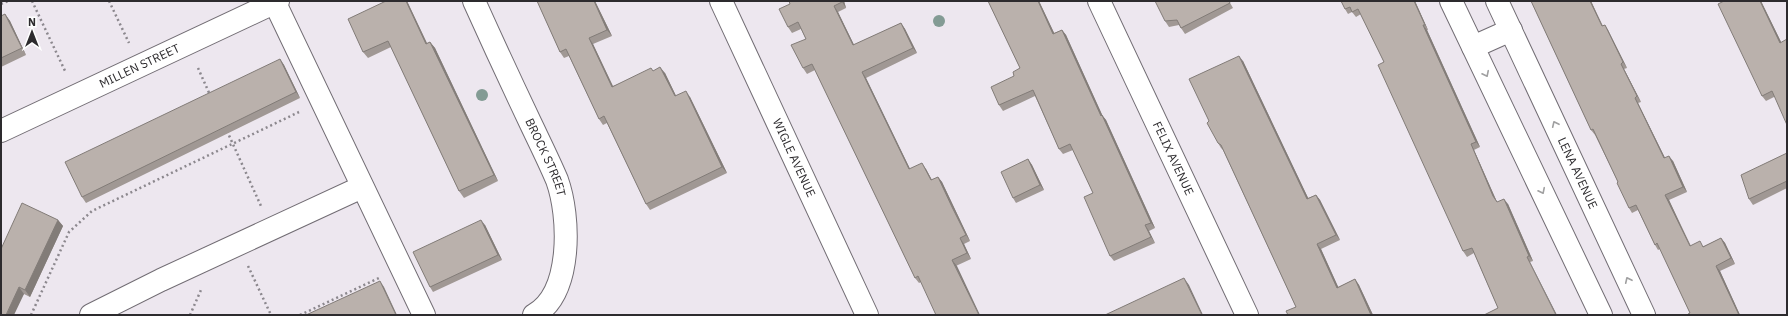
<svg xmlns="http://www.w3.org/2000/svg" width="1788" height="316" font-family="'IBM Plex Sans',sans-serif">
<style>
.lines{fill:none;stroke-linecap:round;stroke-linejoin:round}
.minor-casing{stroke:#726d74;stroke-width:24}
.path{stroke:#8c888e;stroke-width:2.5;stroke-dasharray:2 3;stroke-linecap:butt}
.minor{stroke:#fff;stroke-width:22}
.tree{fill:#839b94}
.wall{fill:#a09894}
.shaded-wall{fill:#827c78}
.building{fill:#bab1ac;stroke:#827c78}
.oneway{stroke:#a0a0a1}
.labels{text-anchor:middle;stroke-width:3.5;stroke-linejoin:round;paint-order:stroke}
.street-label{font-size:12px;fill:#2d2b2e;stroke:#fff}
</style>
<rect width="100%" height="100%" fill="#ede7ef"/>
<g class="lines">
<g class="minor-casing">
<g id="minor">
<path d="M274 1 424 315"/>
<path id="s1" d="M474 1C492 41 511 82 530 122 539 141 549 161 557 180 570 216 573 293 534 315"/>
<path id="s2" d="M721 1 867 315"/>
<path id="s3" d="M1099 1 1247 315"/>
<path d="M1451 1 1601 315"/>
<path id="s4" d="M1497 1 1644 315"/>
<path d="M1473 47 1511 30"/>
<path id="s5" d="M1 131 278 1"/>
<path d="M91 315 161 280 362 187"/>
</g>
</g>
<path class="path" d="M32 1 66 73
M109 1 129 43
M1 4 8 1
M198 68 210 95
M227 131 261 206
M248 266 271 315
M31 315 69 232 92 211 299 112
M190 315 201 290
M300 315 379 278"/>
<use href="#minor" class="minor"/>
</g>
<g class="tree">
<circle cx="939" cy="21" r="6"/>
<circle cx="482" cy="95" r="6"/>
</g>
<path class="wall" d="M386 1H407L427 43 430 42 435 48 498 181 464 198 459 191 391 47 368 58 363 52Z
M537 1H595L612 36 593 44 613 86 653 71 665 73 676 96 690 97 727 173 650 210 646 204 607 123 603 125 599 119 569 56 564 58 560 52Z
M844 1 846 8 838 12 854 45 901 23 905 29 917 53 866 78 910 169H926L932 180 938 177 942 182 970 241 964 244 971 259 919 283 915 278 815 70 807 74 803 68 806 39 801 29 792 33 788 27 790 4Z
M988 1H1039L1054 33 1062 30 1066 35 1102 115 1106 120 1155 228 1149 231 1155 243 1114 261 1110 256 1093 193 1073 150 1063 154 1059 149 1035 96 1003 111 999 105 1014 76 1020 68Z
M1229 1 1233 8 1185 34 1179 25 1169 27 1165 21Z
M1341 1H1415L1428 30H1427L1480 147 1474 150 1497 202 1508 204 1533 261 1530 262 1498 308 1474 253 1467 257 1463 251 1384 62 1361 14 1356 17 1352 12 1348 14 1345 9Z
M1531 1H1591L1603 26 1605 25 1608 30 1627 68 1624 69 1641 102 1638 103 1665 158 1673 161 1687 192 1669 200 1691 246H1704L1721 238 1725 243 1735 264 1720 271 1740 315H1689L1690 313 1660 249 1658 250 1655 245 1638 210 1632 213 1629 208 1618 182 1595 135 1591 130Z
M1724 1H1761L1781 42 1774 97 1766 101 1762 96Z
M5 14 10 21 26 55 1 67V16Z
M280 59 284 65 300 98 86 203 82 197Z
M1243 61 1308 198 1316 195 1320 200 1340 240 1321 249 1338 287 1355 279 1359 285 1373 315H1288L1296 307 1223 150 1221 148 1218 143 1209 121Z
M1787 153V188L1753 205 1749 199Z
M1028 159 1032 165 1044 190 1016 203 1013 198Z
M58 220 63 226 30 297 24 294 1 315Z
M485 225 502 260 433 292 430 287Z"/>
<path class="shaded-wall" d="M406 1H407L430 50 426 44Z
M594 1H595L612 36 607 30Z
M842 1H844L846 8 842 2Z
M1038 1H1039L1057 39 1053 34Z
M1414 1H1415L1428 30 1425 25Z
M1590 1H1591L1605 32 1602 26Z
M1760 1H1761L1784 48 1780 43Z
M834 6 838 12 857 51 853 45Z
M5 14 10 21 26 55 22 48Z
M901 23 905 29 917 53 913 48Z
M1423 25 1427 30 1480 147 1476 142Z
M1605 25 1608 30 1627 68 1623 62Z
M1062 30 1066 35 1105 121 1101 116Z
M589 38 593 44 616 93 612 87Z
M430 42 435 48 498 181 494 175Z
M1239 56 1243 61 1311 204 1307 199Z
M280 59 284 65 300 98 296 92Z
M1621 64 1624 69 1641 102 1637 96Z
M660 67 665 73 679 102 675 96Z
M862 72 866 78 913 175 909 169Z
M686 91 690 97 727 173 722 167Z
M1635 98 1638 103 1668 164 1664 158Z
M1102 115 1106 120 1155 228 1151 223Z
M1471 144 1474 150 1497 202 1493 196Z
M1669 156 1673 161 1687 192 1683 187Z
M1028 159 1032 165 1044 190 1040 185Z
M922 163 926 169 935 186 931 180Z
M938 177 942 182 970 241 966 235Z
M1316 195 1320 200 1340 240 1336 235Z
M1665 195 1669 200 1693 252 1690 246Z
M1504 199 1508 204 1533 261 1529 256Z
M58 220 63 226 30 297 25 290Z
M481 220 485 225 502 260 498 255Z
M1145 225 1149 231 1155 243 1151 237Z
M960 238 964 244 971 259 967 253Z
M1721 238 1725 243 1735 264 1731 258Z
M1317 244 1321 249 1341 293 1337 288Z
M1527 257 1530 262 1557 315H1556Z
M952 260 957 266 980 315H979Z
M1716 266 1720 271 1740 315H1739Z
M1184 278 1189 285 1203 315H1202Z
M1355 279 1359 285 1373 315H1371Z
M380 281 384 287 397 315H396Z
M19 287 24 294 14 315H6Z"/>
<path class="building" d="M386 1H406L426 44 430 42 494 175 459 191 388 41 363 52 348 19Z
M537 1H594L607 30 589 38 612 87 651 68 653 71 660 67 675 96 686 91 722 167 646 204 604 116 599 119 566 49 560 52Z
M789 1H842V2L834 6 853 45 901 23 913 48 862 72 909 169 922 163 931 180 938 177 952 207 966 235 960 238 967 253 952 260 979 315H936L918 276 915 278 812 64 803 68 791 45 806 39 798 22 788 27 779 9 790 4Z
M988 1H1038L1053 34 1062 30 1101 116 1102 115 1151 223 1145 225 1151 237 1110 256 1084 197 1093 193 1070 144 1059 149 1033 90 999 105 991 87 1014 76 1013 72 1020 68Z
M1155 1H1229L1230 3 1181 28 1177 20 1165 21Z
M1341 1H1414L1425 25H1423L1476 142 1471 144 1493 196 1497 202 1504 199 1529 256 1527 257 1556 315H1484L1498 308 1472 248 1463 251 1378 65 1384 62 1358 9 1352 12 1350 7 1345 9Z
M1531 1H1590L1602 26 1605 25 1623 62 1621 64 1637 96 1635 98 1664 158 1669 156 1683 187 1665 195 1690 246 1700 241 1703 247 1721 238 1731 258 1716 266 1739 315H1689L1688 314 1690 313 1657 243 1655 245 1636 205 1629 208 1617 183 1618 182 1593 129 1591 130Z
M1724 1H1760L1780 43 1787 39V125L1772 91 1762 96 1718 4Z
M5 14 22 48 1 58V16Z
M1239 56 1307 199 1316 195 1336 235 1317 244 1337 288 1355 279 1371 315H1288L1286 311 1296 307 1221 145 1218 143 1207 123 1209 121 1189 79Z
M280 59 296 92 82 197 65 162Z
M1787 153V181L1749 199 1741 175Z
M1028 159 1040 185 1013 198 1001 172Z
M22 203 58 220 25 290 19 287 6 315H1V249Z
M481 220 498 255 430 287 413 252Z
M1184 278 1202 315H1105Z
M380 281 396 315H306Z"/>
<defs><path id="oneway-chevron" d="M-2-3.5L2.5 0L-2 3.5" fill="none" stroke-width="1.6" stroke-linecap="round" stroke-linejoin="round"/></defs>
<g class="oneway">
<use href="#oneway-chevron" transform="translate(1486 74) rotate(64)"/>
<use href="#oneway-chevron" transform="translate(1555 124) rotate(-115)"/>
<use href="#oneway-chevron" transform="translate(1542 191) rotate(64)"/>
<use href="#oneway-chevron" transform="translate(1628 280) rotate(-115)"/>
</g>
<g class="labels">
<g class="street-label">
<text dy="4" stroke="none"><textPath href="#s5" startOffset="153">MILLEN STREET</textPath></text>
<text dy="4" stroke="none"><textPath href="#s1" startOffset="172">BROCK STREET</textPath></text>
<text dy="4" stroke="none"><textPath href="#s2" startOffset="173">WIGLE AVENUE</textPath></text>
<text dy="4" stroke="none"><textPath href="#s3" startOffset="174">FELIX AVENUE</textPath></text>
<text dy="4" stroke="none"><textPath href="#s4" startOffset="190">LENA AVENUE</textPath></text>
</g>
</g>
<rect width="1788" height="316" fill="none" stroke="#2d2b2e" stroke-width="4"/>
<g transform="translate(32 32)" stroke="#ffffff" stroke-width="3" paint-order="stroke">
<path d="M0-3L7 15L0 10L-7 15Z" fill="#2d2b2e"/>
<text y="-6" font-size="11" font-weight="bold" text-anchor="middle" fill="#2d2b2e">N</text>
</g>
</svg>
